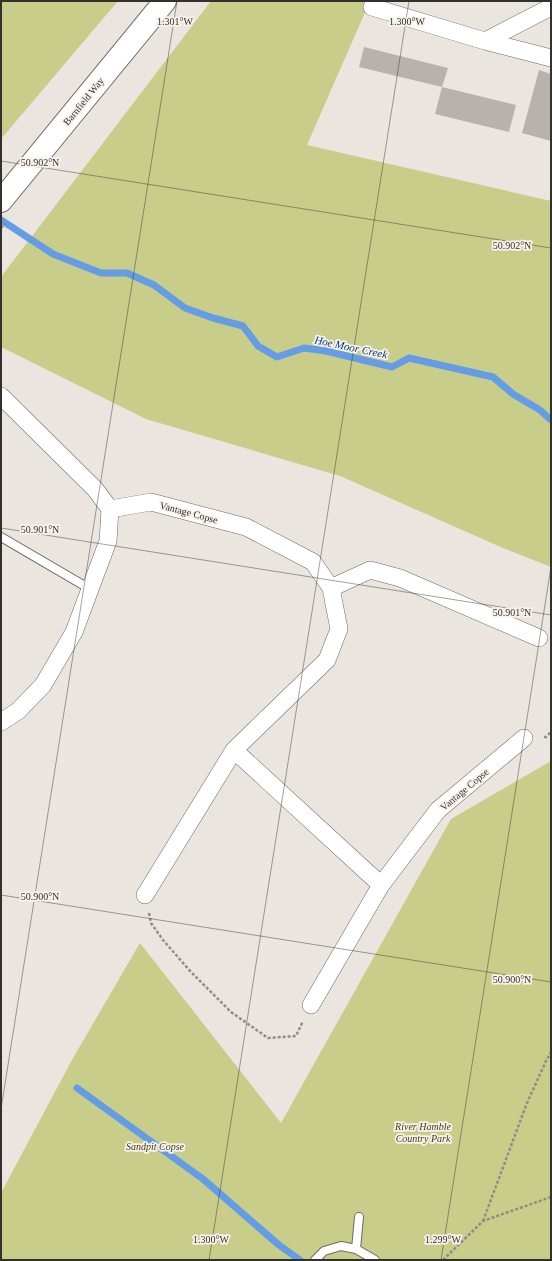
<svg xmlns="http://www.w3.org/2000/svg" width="552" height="1261" font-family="'Times New Roman',serif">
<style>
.green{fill:#c8cd8a}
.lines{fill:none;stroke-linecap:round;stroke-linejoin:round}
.stream{stroke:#649ce5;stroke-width:7}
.building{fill:#b8b2ac}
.lane-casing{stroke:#6e6963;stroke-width:10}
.street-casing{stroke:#6e6963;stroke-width:18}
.secondary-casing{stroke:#6e6963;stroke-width:24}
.path{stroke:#908c88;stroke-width:2.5;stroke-dasharray:3 2;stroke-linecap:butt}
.lane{stroke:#fff;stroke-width:8}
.street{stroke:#fff;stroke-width:17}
.secondary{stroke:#fff;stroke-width:22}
.ticks{fill:none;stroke:#33312e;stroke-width:1;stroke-opacity:0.45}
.labels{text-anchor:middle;stroke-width:3.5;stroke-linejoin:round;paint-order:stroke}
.street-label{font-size:10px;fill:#33312e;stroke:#f9f2ec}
.park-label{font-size:10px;font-style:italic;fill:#3c3e15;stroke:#f9f2ec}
.water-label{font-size:11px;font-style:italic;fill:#003a7b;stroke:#f9f2ec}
.ticks-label{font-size:10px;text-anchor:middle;fill:#33312e;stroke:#f9f2ec;stroke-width:3.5;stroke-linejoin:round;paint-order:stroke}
</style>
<rect width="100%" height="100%" fill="#ebe5df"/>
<path class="green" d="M1 1H118L1 139Z
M211 1H370L307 145 551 201V567L503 548 340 476 146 419 1 347V277Z
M551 761V1260H1V1193L73 1058 140 943 281 1123 451 819Z"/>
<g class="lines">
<path class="stream" d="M1 220 53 254 101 273H127L154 285 185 308 213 318 243 326 258 346 277 357 304 348 326 351 392 367 409 358 493 377 513 394 540 410 551 420
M77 1088 203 1179 279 1245 300 1260"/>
</g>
<path class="building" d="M364 47 448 68 442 87 359 67Z
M539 70 551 74V141L522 133Z
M442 87 516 105 509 132 435 114Z"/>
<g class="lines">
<g class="lane-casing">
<path id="lane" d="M1 537 90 589
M356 1249 359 1217
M315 1260 324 1251 341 1246 356 1249 375 1260"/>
</g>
<g class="street-casing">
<path id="street" d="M372 7 485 41 551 58
M485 41 551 7
M1 396 95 489 110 509
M110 509 151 502 246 527 313 562 331 588 339 629 327 660 234 750 145 895
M331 588 370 570 400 578 539 638
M1 722 18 711 43 685 74 632 108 541 110 509
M234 750 381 885 311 1005
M381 885 438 810 524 738"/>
</g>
<g class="secondary-casing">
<path id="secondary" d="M1 201 165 1"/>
</g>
<path class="path" d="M1 228 5 223
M544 737H546L551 732
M149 913 151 923 163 940 191 972 231 1012 268 1038 296 1036 303 1021
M483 1221 527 1103 546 1061 551 1052
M443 1260 483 1221 551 1197"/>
<use href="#lane" class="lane"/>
<use href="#street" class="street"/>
<use href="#secondary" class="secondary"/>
</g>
<path class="ticks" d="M1 161 551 248M1 528 551 615M1 895 551 982M1 1109 177 1M209 1260 409 1M441 1260 551 567"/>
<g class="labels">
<g class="street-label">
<text transform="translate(83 101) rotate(-51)" y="4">Barnfield Way</text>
<text transform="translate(189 512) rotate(15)" y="4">Vantage Copse</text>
<text transform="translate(464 789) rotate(-40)" y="4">Vantage Copse</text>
</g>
<g class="park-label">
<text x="423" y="1130">River Hamble<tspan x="423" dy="12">Country Park</tspan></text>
<text x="155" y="1150">Sandpit Copse</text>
</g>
<g class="water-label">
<text transform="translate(351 347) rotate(12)" y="4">Hoe Moor Creek</text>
</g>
</g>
<g class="ticks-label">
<text x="175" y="25">1.301°W</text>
<text x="407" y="25">1.300°W</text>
<text x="40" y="166">50.902°N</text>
<text x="512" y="249">50.902°N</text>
<text x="40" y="533">50.901°N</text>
<text x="512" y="616">50.901°N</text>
<text x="40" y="900">50.900°N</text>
<text x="512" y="983">50.900°N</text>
<text x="211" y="1243">1.300°W</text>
<text x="443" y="1243">1.299°W</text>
</g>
<rect width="552" height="1261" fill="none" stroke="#33312e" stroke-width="4"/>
</svg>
